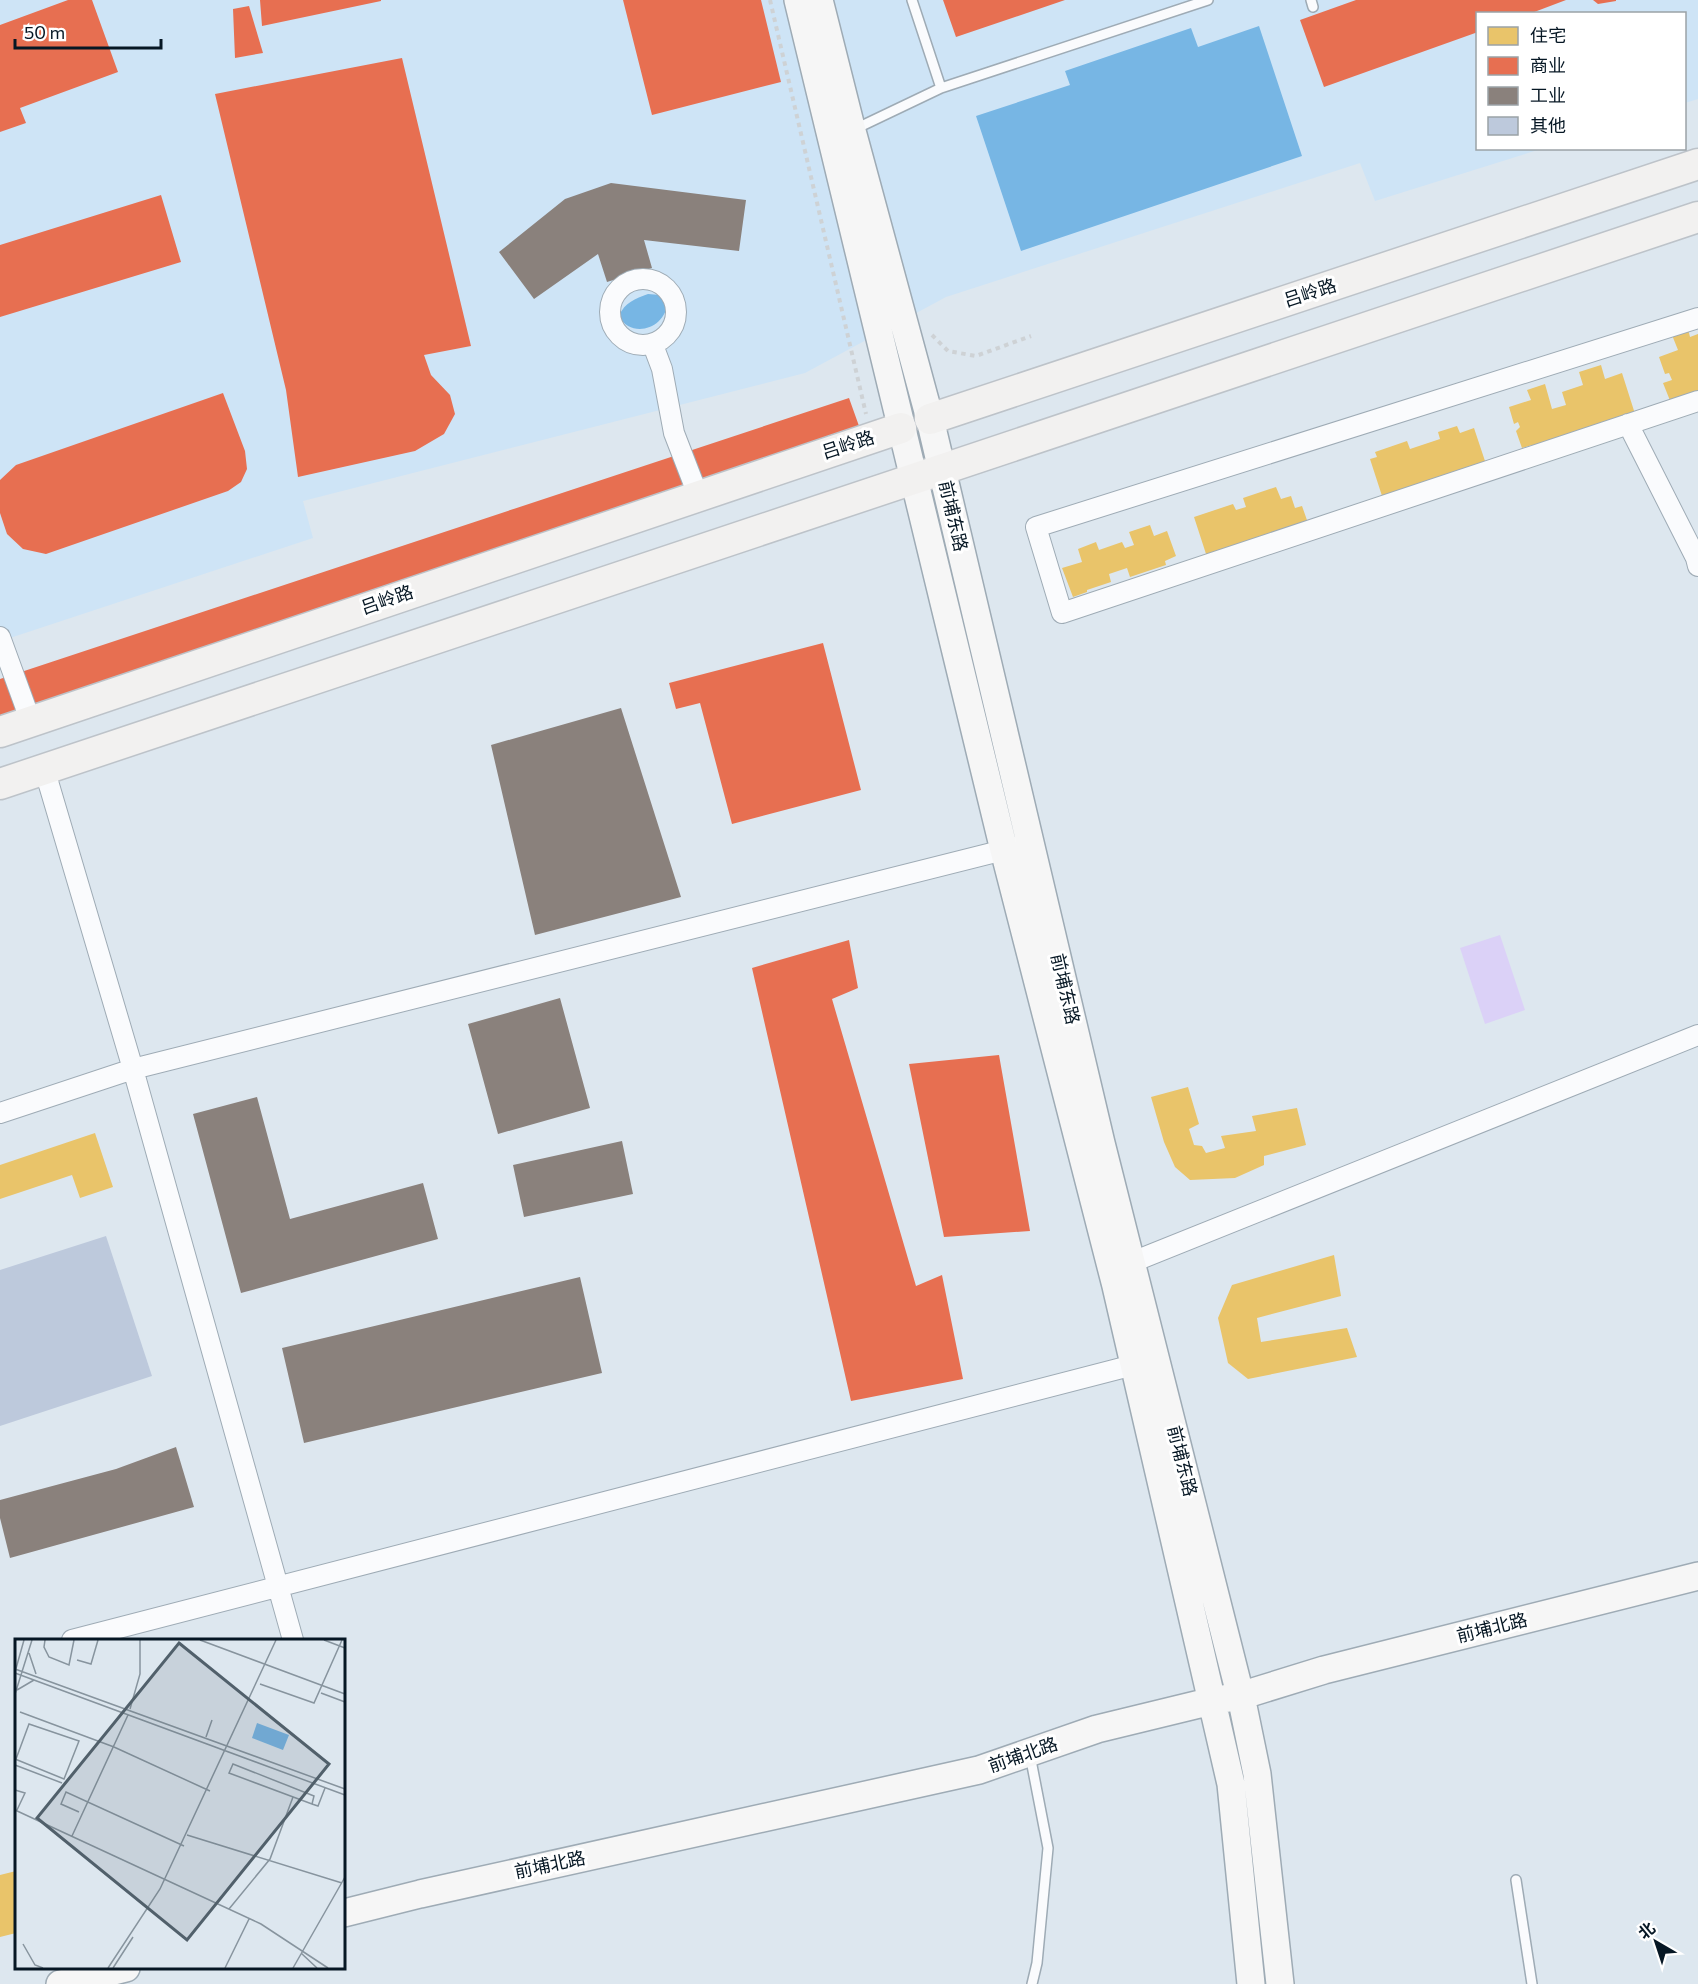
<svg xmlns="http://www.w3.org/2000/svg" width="1698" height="1984" font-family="Commissioner,'Noto Sans SC',sans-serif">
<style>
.built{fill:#cee4f6}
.green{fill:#dbd1f7}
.water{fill:#77b6e4}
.homes{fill:#e9c46a}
.shops{fill:#e76f51}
.industry{fill:#8a817c}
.building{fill:#bdc9dc}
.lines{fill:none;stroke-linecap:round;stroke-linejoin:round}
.lane-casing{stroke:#9eabb5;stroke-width:12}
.street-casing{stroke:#9eabb5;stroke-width:22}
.secondary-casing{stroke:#9eabb5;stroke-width:30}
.primary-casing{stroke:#bdc3c9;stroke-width:33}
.path{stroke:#ced2d5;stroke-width:4;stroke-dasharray:4.5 4.5;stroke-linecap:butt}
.lane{stroke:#fafbfd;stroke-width:9}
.street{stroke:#fafbfd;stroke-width:20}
.secondary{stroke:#f6f6f6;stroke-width:27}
.primary{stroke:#f2f1f0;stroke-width:30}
.labels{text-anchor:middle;stroke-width:6;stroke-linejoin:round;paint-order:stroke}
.street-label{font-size:18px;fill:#061724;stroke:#fff}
.inset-road{fill:none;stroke:#87949e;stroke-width:1.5}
.view{fill:#51606b;fill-opacity:0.15;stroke:#51606b;stroke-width:3}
.inset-edge{fill:none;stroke:#061724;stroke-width:3}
</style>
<rect width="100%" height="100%" fill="#dde7ef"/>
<path class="built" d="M0 0H1698V99L1685 103 1684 14H1478V148L1541 149 1375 201 1360 163 946 297 805 373 303 501 313 538 13 637 0 646Z"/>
<path class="green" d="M1500 935 1525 1010 1485 1024 1460 948Z"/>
<path class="water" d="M1259 26 1302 156 1021 251 976 116 1070 85 1065 71 1191 28 1198 47Z
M648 294 660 295 667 300C669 327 632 341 619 316 625 302 635 299 648 294Z"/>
<path class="homes" d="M1688 329 1690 337 1698 334V393L1671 403 1663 383 1672 380 1669 373 1665 374 1659 357 1678 350 1672 335Z
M1601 365 1605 379 1622 373 1636 417 1535 452 1532 445 1522 448 1516 431 1520 427 1518 422 1514 424 1509 407 1531 400 1527 390 1545 384 1552 409 1566 405 1562 392 1583 385 1579 372Z
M1457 426 1460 433 1474 428 1488 470 1383 499 1370 459 1377 457 1375 452 1407 441 1410 449 1440 439 1438 432Z
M1276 487 1281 499 1291 496 1295 508 1302 506 1308 523 1207 557 1194 517 1233 504 1236 510 1246 507 1243 498Z
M1150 525 1154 536 1167 531 1176 556 1165 561 1166 565 1130 577 1127 568 1109 574 1111 582 1087 590V592L1073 597 1062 568 1082 562 1078 549 1096 542 1099 550 1122 542 1125 548 1134 545 1129 532Z
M1188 1087 1199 1124 1189 1129 1194 1145 1202 1146 1206 1153 1225 1148 1221 1136 1256 1131 1252 1116 1297 1108 1306 1145 1264 1156V1165L1235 1178 1190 1180 1175 1167 1164 1142 1151 1097Z
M95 1133 113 1187 80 1198 72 1175 0 1199V1165Z
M1334 1255 1341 1296 1257 1318 1261 1342 1347 1328 1357 1357 1248 1379 1228 1363 1218 1318 1232 1285Z
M16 1871V1933L0 1937V1875Z"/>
<path class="shops" d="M68 0H92L118 72 20 108 26 123 0 132V25Z
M260 0H381V1L262 26Z
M623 0H761L781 82 652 115Z
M943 0H1065L956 37Z
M1356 0H1566L1529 14H1478V32L1324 87 1300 20Z
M1593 0H1616V1L1598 4Z
M249 6 263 53 235 58 233 9Z
M402 58 471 346 424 355 431 375 450 395 455 414 444 434 415 451 298 477 286 390 215 94Z
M161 195 181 262 0 317V245Z
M223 393 245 451 247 469 241 482 228 491 46 554 23 549 7 534 0 513V480L16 465Z
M849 398 869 454 9 745 0 715V679Z
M823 643 861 790 732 824 700 703 676 709 669 683Z
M849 940 858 988 832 999 916 1286 942 1275 963 1379 851 1401 752 968Z
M999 1055 1030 1231 944 1237 909 1064Z"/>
<path class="industry" d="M611 183 746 200 739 251 644 240 652 268 607 282 598 254 534 299 499 252 565 199Z
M621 708 681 897 535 935 491 745Z
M560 998 590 1108 498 1134 468 1024Z
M257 1097 290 1219 423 1183 438 1239 241 1293 193 1114Z
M622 1141 633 1194 524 1217 513 1165Z
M580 1277 602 1373 304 1443 282 1348Z
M176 1447 194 1507 10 1558 0 1518V1500L116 1469Z"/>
<path class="building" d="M106 1236 152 1376 0 1426V1270Z"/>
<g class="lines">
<g class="lane-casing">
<path id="lane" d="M912 0 941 88
M1311 0 1313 7
M853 130 941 88 1208 0
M1030 1755 1048 1848 1037 1963 1032 1984
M1516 1880 1532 1984"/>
</g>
<g class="street-casing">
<path id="street" d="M610 312a33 33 0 1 1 66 0a33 33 0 1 1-66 0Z
M1698 318 1036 527 1062 613 1698 401
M653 345 662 369 674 433 698 495
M1628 424 1696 558 1698 566
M0 637 31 722
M44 768 133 1069 293 1640
M0 1113 133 1069 1016 847
M1120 1267 1698 1035
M72 1640 1145 1362"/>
</g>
<g class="secondary-casing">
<path id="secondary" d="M798 0 1004 850 1116 1286 1231 1784 1251 1984
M819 0 852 131 930 419 1101 1143 1243 1706 1257 1774 1280 1984
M344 1913 420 1894 979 1770 1097 1729 1212 1701 1240 1696 1324 1670 1698 1576
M60 1984 126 1968"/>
</g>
<g class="primary-casing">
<path id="primary" d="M930 419 1698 164
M0 732 901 428
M0 784 1698 217"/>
</g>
<path class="path" d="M770 0 866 414
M932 335 948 351 976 356 1031 336"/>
<use href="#lane" class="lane"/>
<use href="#street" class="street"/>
<use href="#secondary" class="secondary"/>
<use href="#primary" class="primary"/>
</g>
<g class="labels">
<g class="street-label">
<text transform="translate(1310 293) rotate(-18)" y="6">吕岭路</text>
<text transform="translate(848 445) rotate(-18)" y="6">吕岭路</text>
<text transform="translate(953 516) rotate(77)" y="6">前埔东路</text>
<text transform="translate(387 600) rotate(-19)" y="6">吕岭路</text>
<text transform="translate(1065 989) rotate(77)" y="6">前埔东路</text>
<text transform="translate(1182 1461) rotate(76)" y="6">前埔东路</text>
<text transform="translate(1492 1628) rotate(-14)" y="6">前埔北路</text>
<text transform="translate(1023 1755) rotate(-19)" y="6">前埔北路</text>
<text transform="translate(550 1865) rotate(-12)" y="6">前埔北路</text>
</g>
</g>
<g transform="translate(15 1639)">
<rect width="330" height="330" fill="#dde7ef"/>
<path d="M242 84 274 96 268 111 237 99Z" fill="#77b6e4"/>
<path class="inset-road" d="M30 1 29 8 34 18 54 26 59 1M185 1 330 55M309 1 330 9M14 14 21 35M62 21 76 25 83 1M0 30 330 150M0 33 9 1M0 34 330 156M245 45 299 64 327 1M2 51 19 41M306 54 330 63M0 55 17 1M115 70 125 35V1M5 73 99 108 195 152M191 98 197 81M0 120 49 140 64 102 14 85 1 120M0 126 47 144M0 151 10 154 2 171M297 165 299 157 218 125 214 134 297 165 303 167 310 149M0 171 246 285 313 329M64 173 46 165 51 153 169 207M172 196 327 244M57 197 113 76M214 270 255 220 278 158M8 305 20 326 28 329M286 314 302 329M93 329 145 250 261 1M98 329 118 298M210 329 234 280M278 329 330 238"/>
<path class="view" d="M164 4 314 125 172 301 22 179Z"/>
<rect width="330" height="330" class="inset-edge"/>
</g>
<rect x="1476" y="12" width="210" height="138" fill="#ffffff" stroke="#9ba2a7" stroke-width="1.5"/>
<rect x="1488" y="27" width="30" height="18" fill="#e9c46a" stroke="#9ba2a7" stroke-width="1.5"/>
<text x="1530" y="42" font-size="18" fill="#061724">住宅</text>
<rect x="1488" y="57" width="30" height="18" fill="#e76f51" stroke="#9ba2a7" stroke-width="1.5"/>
<text x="1530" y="72" font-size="18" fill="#061724">商业</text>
<rect x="1488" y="87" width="30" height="18" fill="#8a817c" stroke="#9ba2a7" stroke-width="1.5"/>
<text x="1530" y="102" font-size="18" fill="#061724">工业</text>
<rect x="1488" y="117" width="30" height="18" fill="#bdc9dc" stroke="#9ba2a7" stroke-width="1.5"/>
<text x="1530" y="132" font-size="18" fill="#061724">其他</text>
<g transform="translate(1656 1942) rotate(321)" stroke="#ffffff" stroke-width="4.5" paint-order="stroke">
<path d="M0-4.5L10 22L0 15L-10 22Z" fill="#061724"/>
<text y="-9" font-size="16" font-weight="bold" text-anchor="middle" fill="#061724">北</text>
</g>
<path d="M15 39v9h146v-9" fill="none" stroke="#061724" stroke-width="3"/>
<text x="24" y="39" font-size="18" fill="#061724" stroke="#ffffff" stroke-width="4.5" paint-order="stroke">50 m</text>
</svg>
